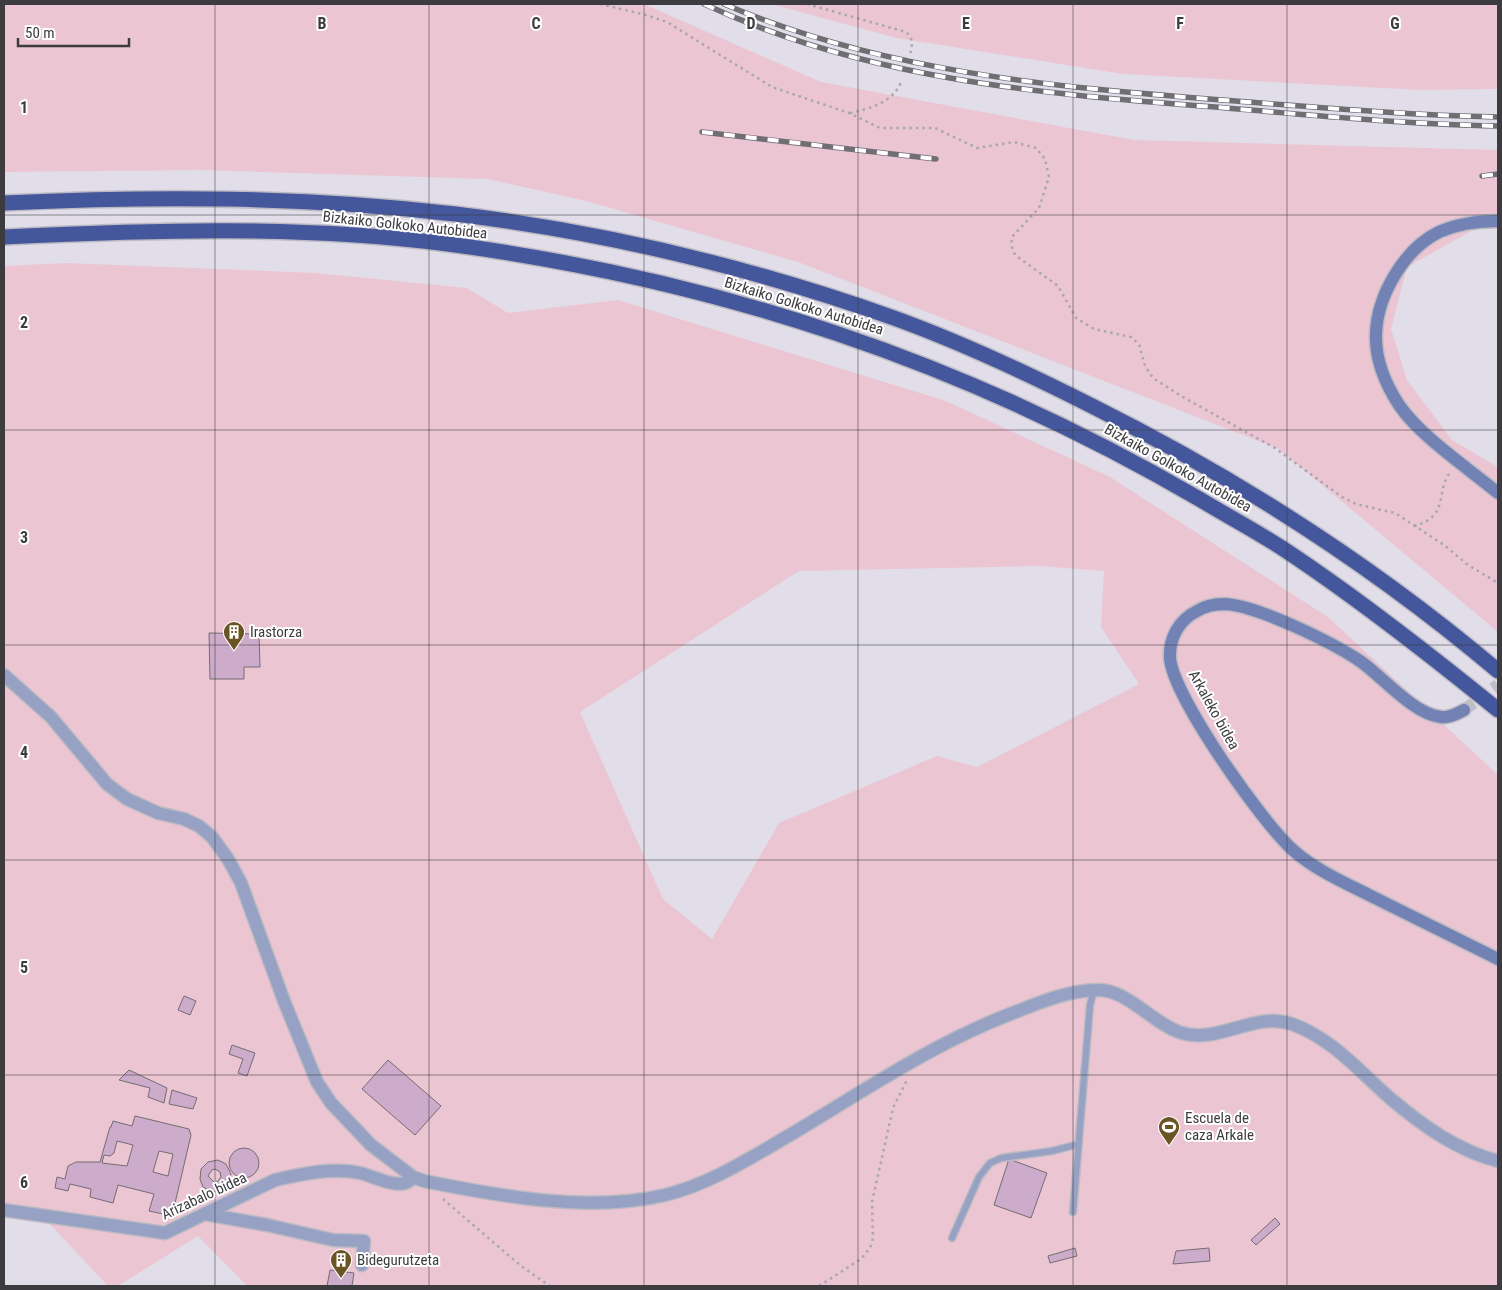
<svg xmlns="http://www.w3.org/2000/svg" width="1502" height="1290" font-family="'Roboto Condensed',sans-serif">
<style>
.green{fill:#ebc6d2;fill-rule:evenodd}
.building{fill:#ccacca;stroke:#746c73;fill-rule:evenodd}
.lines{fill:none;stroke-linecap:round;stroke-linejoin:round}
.secondary-tunnel{stroke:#c0bdc7;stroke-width:12;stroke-dasharray:12 6;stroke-linecap:butt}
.lane-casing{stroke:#bdbac4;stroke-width:9}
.street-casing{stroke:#bdbac4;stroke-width:15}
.secondary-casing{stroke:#bdbac4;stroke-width:15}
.highway-casing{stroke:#bdbac4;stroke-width:18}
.path{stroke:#a9a6af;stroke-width:2.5;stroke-dasharray:2.5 4;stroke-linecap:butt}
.lane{stroke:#96a1c3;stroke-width:6}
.street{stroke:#96a1c3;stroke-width:12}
.secondary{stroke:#7282b4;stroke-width:12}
.highway{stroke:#44569c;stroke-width:15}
.rail-casing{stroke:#706e74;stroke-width:5.5}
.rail{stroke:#fff;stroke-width:4;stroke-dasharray:11;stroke-linecap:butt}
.grid{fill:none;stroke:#3c3b3f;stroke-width:1;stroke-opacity:0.55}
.labels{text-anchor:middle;stroke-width:4;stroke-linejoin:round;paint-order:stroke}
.street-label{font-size:15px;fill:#3c3b3f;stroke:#fff}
.poi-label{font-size:15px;fill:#3c3b3f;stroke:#fff;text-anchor:start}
.grid-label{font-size:16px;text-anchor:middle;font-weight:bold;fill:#3c3b3f;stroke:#fff;stroke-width:4;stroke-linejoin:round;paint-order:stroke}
</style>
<rect width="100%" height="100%" fill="#e1dee9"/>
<path class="green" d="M4 4H644L821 82 1134 140 1498 150V229H1475L1407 267 1391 329 1407 380 1452 440 1498 467V632L1279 449 798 262 586 201 488 179 201 170 4 172Z
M771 4H1498V89L1421 90 1123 74 896 38Z
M67 263 316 273 467 288 508 313 618 300 946 401 1110 477 1328 617 1498 775V1286H247L198 1236 118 1286H108L46 1220 4 1214V266ZM1039 566 1104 571 1101 627 1139 684 977 767 937 756 779 823 712 939 663 899 580 712 799 571Z"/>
<path class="building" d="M209 633 259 634 260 667H244V679H210Z
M184 996 196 1001 190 1015 178 1010Z
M232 1045 255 1053 247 1076 238 1073 243 1059 229 1054Z
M388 1060 441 1106 415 1135 362 1089Z
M129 1070 167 1088 164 1103 148 1097 150 1088 119 1080Z
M172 1090 197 1098 193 1109 169 1104Z
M135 1116 189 1129 191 1135 172 1216 149 1211 154 1194 118 1185 113 1203 90 1197 91 1189 70 1184 68 1191 55 1188 57 1177 65 1179 68 1166 76 1162H100L110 1127H111L113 1121 132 1126ZM117 1141 133 1145 127 1166 102 1163 104 1155 110 1156 114 1153ZM159 1151 173 1154 168 1176 153 1172Z
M229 1163a15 15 0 1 1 30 0a15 15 0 1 1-30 0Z
M1009 1159 1047 1173 1031 1218 994 1205Z
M218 1160 226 1164 231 1174 229 1185 219 1191 212 1192 203 1187 200 1179 201 1169 208 1162ZM215 1169 220 1172 221 1177 218 1181 214 1182 208 1176 212 1170Z
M1275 1218 1280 1224 1256 1245 1251 1240Z
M1075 1248 1077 1256 1050 1263 1048 1256Z
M1209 1248 1210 1261 1173 1264 1176 1251Z
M330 1270 354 1273 352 1286H327Z"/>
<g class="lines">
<path class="secondary-tunnel" d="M1464 710 1498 685"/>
<g class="lane-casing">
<path id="lane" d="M1073 1212 1090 1005 1094 989
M952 1238 979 1177 990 1163 1001 1158 1052 1151 1079 1144"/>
</g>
<g class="street-casing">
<path id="street" d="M4 675 51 717 107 784 127 799 158 813 184 819 199 826 212 837 228 859 241 883 284 1001 317 1082 331 1103 371 1145 413 1177 424 1181C499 1196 589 1213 665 1195 707 1185 747 1160 783 1139 861 1093 934 1042 1018 1011 1043 1001 1071 990 1098 990 1127 989 1154 1025 1182 1033 1218 1044 1256 1011 1292 1024 1333 1039 1360 1072 1391 1099 1423 1126 1458 1151 1498 1161
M4 1210 165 1233 275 1180C301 1174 333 1167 360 1173 374 1176 403 1193 413 1177
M205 1214 267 1225 333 1240 364 1241 362 1265"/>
</g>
<g class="secondary-casing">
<path id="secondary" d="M1498 221C1479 221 1457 224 1439 232 1404 249 1377 296 1376 334 1375 359 1386 385 1399 405 1421 437 1468 468 1498 493
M1464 710C1457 714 1449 718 1441 717 1413 714 1383 677 1360 661 1333 643 1257 605 1224 604 1215 604 1205 606 1197 611 1179 620 1169 638 1170 658 1173 697 1263 824 1294 851 1316 870 1343 882 1369 895 1412 916 1455 938 1498 959"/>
</g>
<g class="highway-casing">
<path id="highway" d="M4 203C154 196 305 196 455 214 604 232 753 268 894 318 963 343 1029 374 1094 407 1238 479 1375 567 1498 671
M4 237C152 230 300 225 448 244 719 280 965 362 1201 500 1229 517 1258 532 1285 550 1359 599 1429 654 1498 710"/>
</g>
<path class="path" d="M600 4 646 15 667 22 772 87 849 113 880 128H935L977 148 1014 142 1036 148 1045 159 1049 177 1039 208 1012 237 1011 245 1015 255 1058 286 1076 318 1094 329 1131 337 1139 344 1145 366 1153 378 1181 396 1275 448 1342 497 1356 504 1395 513 1444 545 1468 565 1498 583
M807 4 906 32C914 39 912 45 910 55
M850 113C872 108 894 102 902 80
M1414 526C1451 516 1434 492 1451 471
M443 1199 521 1266 550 1286
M819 1286 861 1259 870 1248 873 1238 872 1202 893 1108 907 1080"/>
<use href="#lane" class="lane"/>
<use href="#street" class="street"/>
<use href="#secondary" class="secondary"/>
<use href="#highway" class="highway"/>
<g class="rail-casing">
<path id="rail" d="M704 4C865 79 1040 94 1215 107 1309 115 1404 124 1498 126
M724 4C883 72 1053 87 1222 100 1314 107 1406 115 1498 117
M702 132 936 159
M1482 176 1498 174"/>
</g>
<use href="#rail" class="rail"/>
</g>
<path class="grid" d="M215 4V1286M429 4V1286M644 4V1286M858 4V1286M1073 4V1286M1287 4V1286M4 215H1498M4 430H1498M4 645H1498M4 860H1498M4 1075H1498"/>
<defs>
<g id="building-pin" transform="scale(1.125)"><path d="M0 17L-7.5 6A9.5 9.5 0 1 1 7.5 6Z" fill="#6b5424" stroke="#fff"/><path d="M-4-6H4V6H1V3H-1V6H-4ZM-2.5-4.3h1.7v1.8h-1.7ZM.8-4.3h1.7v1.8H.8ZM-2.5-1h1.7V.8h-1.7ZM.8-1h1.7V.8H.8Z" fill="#fff"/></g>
<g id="stadium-pin" transform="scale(1.125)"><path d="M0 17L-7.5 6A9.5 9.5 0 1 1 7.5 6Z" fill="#6b5424" stroke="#fff"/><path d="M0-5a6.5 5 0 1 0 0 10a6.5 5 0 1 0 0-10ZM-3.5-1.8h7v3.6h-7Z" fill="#fff"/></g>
</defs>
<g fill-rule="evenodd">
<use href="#building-pin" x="234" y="632"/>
<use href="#stadium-pin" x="1169" y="1127"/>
<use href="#building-pin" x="341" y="1260"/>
</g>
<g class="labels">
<g class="street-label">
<text transform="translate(405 225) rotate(6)" y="5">Bizkaiko Golkoko Autobidea</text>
<text transform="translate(804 306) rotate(17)" y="5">Bizkaiko Golkoko Autobidea</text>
<text transform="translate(1178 468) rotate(29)" y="5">Bizkaiko Golkoko Autobidea</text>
<text transform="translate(1214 710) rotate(61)" y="5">Arkaleko bidea</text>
<text transform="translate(204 1196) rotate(-25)" y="5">Arizabalo bidea</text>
</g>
<g class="poi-label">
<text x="250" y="637">Irastorza</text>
<text x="1185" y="1123">Escuela de<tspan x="1185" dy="17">caza Arkale</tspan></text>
<text x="357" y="1265">Bidegurutzeta</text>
</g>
</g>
<g class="grid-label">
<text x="322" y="29">B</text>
<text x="536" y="29">C</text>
<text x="751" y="29">D</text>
<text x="966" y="29">E</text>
<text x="1180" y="29">F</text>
<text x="1395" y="29">G</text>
<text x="24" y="113">1</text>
<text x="24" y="328">2</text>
<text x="24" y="543">3</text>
<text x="24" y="758">4</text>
<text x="24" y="973">5</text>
<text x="24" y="1188">6</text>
</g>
<rect width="1502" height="1290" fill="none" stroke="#3c3b3f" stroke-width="10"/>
<path d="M18 38v8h111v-8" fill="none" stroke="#3c3b3f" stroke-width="2.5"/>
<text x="25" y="38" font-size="15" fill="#3c3b3f" stroke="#ffffff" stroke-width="4" paint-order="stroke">50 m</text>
</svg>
